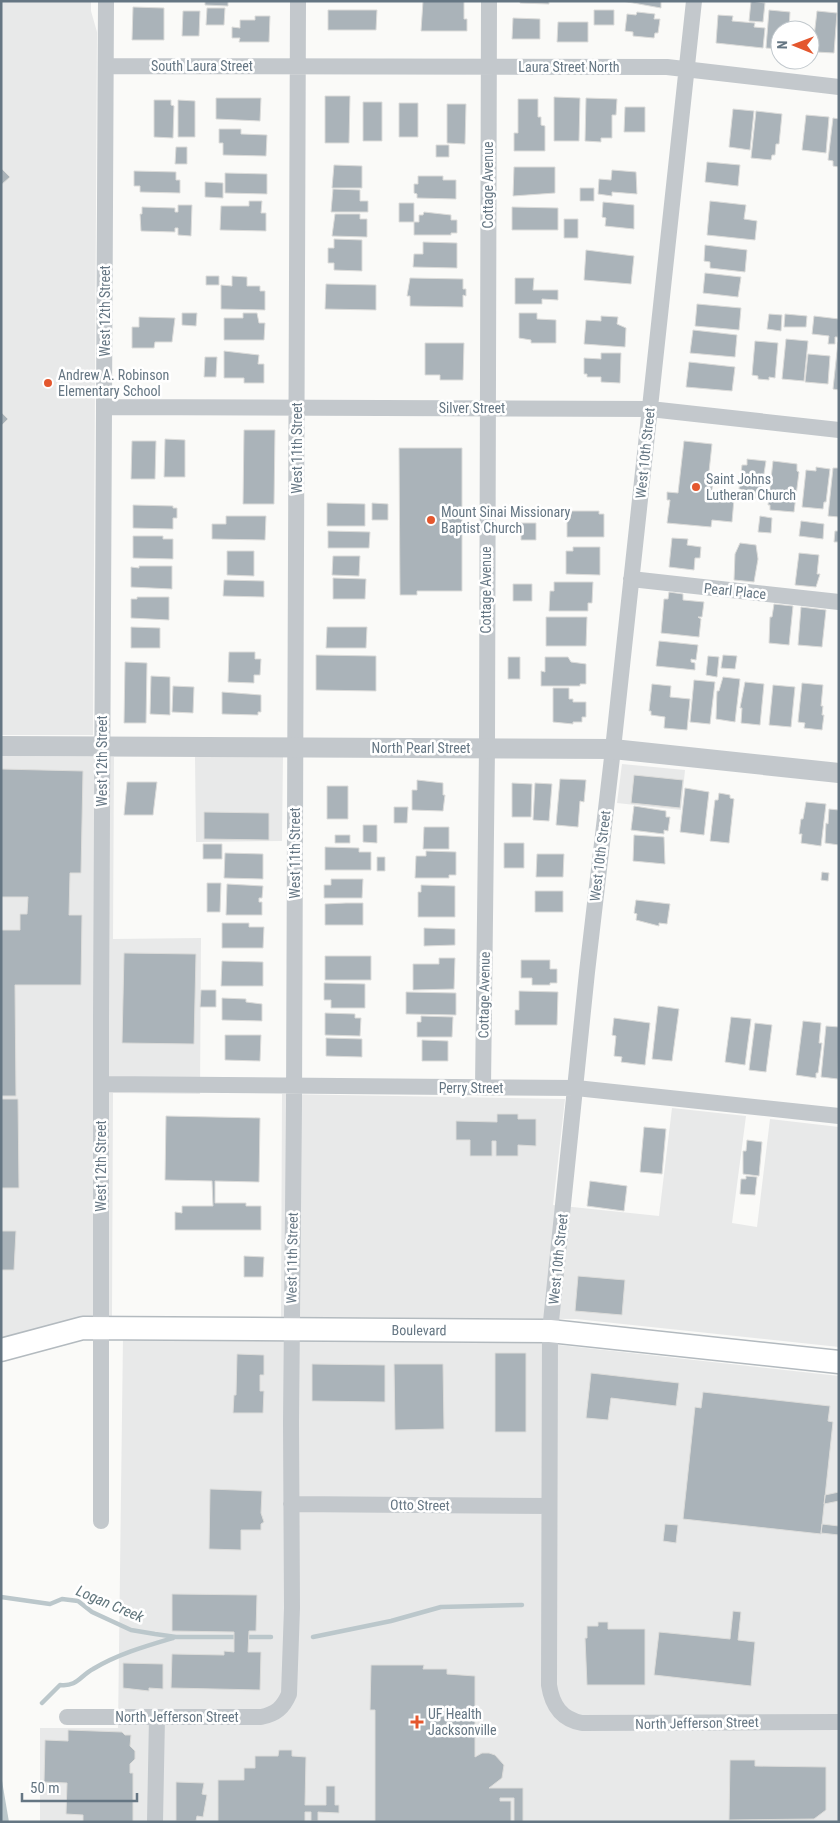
<svg xmlns="http://www.w3.org/2000/svg" width="840" height="1823" font-family="'Roboto Condensed',sans-serif">
<style>
.built{fill:#e8e9e9}
.water{fill:#bbc7cb}
.lines{fill:none;stroke-linecap:round;stroke-linejoin:round}
.stream{stroke:#bbc7cb;stroke-width:4.5}
.building{fill:#aab3b9;stroke:#dcdcda}
.secondary-casing{stroke:#b3babf;stroke-width:25}
.minor{stroke:#c3c8cc;stroke-width:16}
.tertiary{stroke:#c3c8cc;stroke-width:20}
.secondary{stroke:#fff;stroke-width:22}
.poi-dot{fill:#e4572e;stroke:#fff;stroke-width:2}
.labels{text-anchor:middle;stroke-width:5;stroke-linejoin:round;paint-order:stroke}
.street-label{font-size:14px;fill:#657683;stroke:#fff}
.poi-label{font-size:14px;fill:#657683;stroke:#fff;text-anchor:start}
.water-label{font-size:15px;font-style:italic;fill:#60757c;stroke:#fff}
</style>
<rect width="100%" height="100%" fill="#fafaf8"/>
<path class="built" d="M1 1H91V11L97 32 93 735H1Z
M1 756 114 757 113 939 201 938 200 1094 113 1093 112 1317 73 1320 1 1340Z
M195 757H283L282 841 196 842Z
M622 764 685 770 681 810 617 803Z
M282 1094 565 1099 553 1205 659 1216 672 1108 746 1116 732 1223 757 1227 770 1119 839 1127V1347L576 1319 281 1317Z
M123 1337 532 1342 839 1376V1822H40V1728H118Z"/>
<path class="water" d="M1 1775 9 1822H1Z"/>
<g class="lines">
<path class="stream" d="M1 1597 50 1604 62 1599 78 1601 92 1612 131 1630 155 1634 176 1637H271
M313 1637 391 1621 441 1607 522 1605
M42 1703 60 1685C77 1687 80 1676 93 1669 118 1654 146 1646 173 1638"/>
</g>
<path class="building" d="M205 1H228V6L205 5Z
M423 1H464V19H467V31H421Z
M520 1H549V4L520 3Z
M622 1H661V8Z
M751 1 765 3 763 22 749 21Z
M133 7 164 8V40H132Z
M207 8H225L224 25H206Z
M328 10H377L376 30H328Z
M594 10H614V25H594Z
M769 10 790 12 789 30H780V49L766 48Z
M183 11H200L199 36H182Z
M817 11 837 13 834 53 816 52 817 37H814Z
M637 12 655 14 654 19H660L658 33H655L654 38 633 36V32L625 31 627 14 636 15Z
M718 15 733 16 732 21 755 23 754 27 765 28 763 48 716 43Z
M255 16H270L269 42H239L240 38H232V27L240 28V20H255Z
M513 18 540 19V39H512Z
M558 22H588V42H557Z
M325 96H350L349 143H325Z
M554 97 580 98 579 141H554Z
M216 98H261L260 121 216 119Z
M586 98 617 99 616 115H612V138H601V142L585 141Z
M518 99H538V117H541V125L545 126V151H514V133H518Z
M154 100H171V105L174 106 173 138 154 137Z
M178 100 195 101V137H178Z
M363 102H382V141H363Z
M399 103H418V137H399Z
M447 104H466L465 144 447 143Z
M625 107H645V132H624Z
M733 109 754 111 750 150 729 147Z
M756 111 782 114 779 144H776L775 155H772L771 160 751 158Z
M806 115 829 117 826 153 802 150Z
M833 118 839 119V167L833 166V161L828 160Z
M219 129H241V134L267 135 266 156 223 155V143H219Z
M436 145H449V157H436Z
M176 147H187V164H175Z
M707 162 740 165 738 186 705 182Z
M334 165 362 166V188H332Z
M514 167H555V193L513 196Z
M1 168 10 177 1 185Z
M612 170 636 172 637 194 612 192V196L598 194 599 179 611 180Z
M134 171 176 172V180H180V193L140 192V186H134Z
M225 173 267 174V194L225 193Z
M418 176H443V180H456V199L417 198V194L414 193V184H418Z
M205 182 223 183V198L205 197Z
M580 188H594V201H580Z
M333 189 360 190V201H368V212H331Z
M249 201H262L261 213H266V231L220 230 221 206H249Z
M710 201 746 205 744 219 757 221 755 240 707 235Z
M603 202 634 205V229L605 226 606 218 602 217Z
M399 203H414V222H399Z
M178 205H192L191 236 178 235V228H175V232L141 231 140 214H142V207L175 208V212H178Z
M512 207 558 208V230H512Z
M424 212 451 215V220H457V233H451V235H414V222H419V215H423Z
M335 214H360V219H367V237L332 236Z
M564 219H578V238H564Z
M334 239 362 240V271L334 270V263H328V248H334Z
M423 242 457 243V268L413 267 414 254H423Z
M705 245 747 250 745 272 710 268V262L704 261Z
M586 250 634 256 631 284 584 280Z
M705 273 741 277 738 297 703 293Z
M206 276H219V285H206Z
M232 276 247 277V286H260V291H265V310L221 309V285L232 286Z
M410 278 463 279V289H466V296L463 295V307L410 306V296H407Z
M515 278H534L533 290H558V300L542 299V304H515Z
M326 284 376 285V310L325 309Z
M697 304 741 308 739 330 695 326Z
M182 313H197L196 326 182 325Z
M243 313H257L259 323H265L264 340H224V318H243Z
M519 313H537V319L556 320V343H531V340L519 338Z
M769 314 782 315 781 331 767 329Z
M785 314 807 316 806 327H784Z
M601 316 618 317 617 324 626 328 625 347 584 344 586 320 601 321Z
M814 316 839 319 838 337H835V344H828L829 336 812 334Z
M139 317 175 318 172 342H155L154 348H132V327H139Z
M693 330 737 335 735 357 690 353Z
M786 339 808 341 804 381 782 379Z
M755 341 778 343 775 378 769 377V380L758 379V376L752 375Z
M838 342H839V390L833 389Z
M425 343H464L463 380H440V375H425Z
M224 351 259 355 258 364H264V383H244V378H224Z
M601 353H621L620 383 601 382V377H587V374H584V358L601 359Z
M808 354 830 356 828 384 805 382Z
M205 357H217L216 377H204Z
M689 362 735 367 732 391 686 387Z
M1 412 8 419 1 426Z
M244 430H275L274 504H243Z
M165 439 185 440V477H164Z
M132 441H156L155 479H131Z
M684 441 712 444 708 481 713 482 711 496 734 499 732 522 712 520 711 527 667 523 670 500H667V492L678 493Z
M399 448H462V591H417V595H400Z
M747 459 766 461 760 499 743 497 744 490 739 489 742 465H747Z
M773 461 797 464V471L799 472 794 512 770 510V505H768Z
M816 467 830 469 826 502H824L823 509 802 507 806 470 816 471Z
M833 468H839V517L828 516Z
M327 503 365 504V526H327Z
M372 503 388 504V520H372Z
M133 505 173 506V508H177V518H173V529L133 528Z
M571 511H599V514H604V537H567V519H570Z
M226 516H266L265 540 212 539V524H226Z
M760 516 772 518 771 533 758 532Z
M801 521 824 524 823 539 799 536Z
M521 523H536V540H521Z
M328 531 370 532 369 548H328Z
M835 531H839V542H834Z
M133 536H163V539H173V559L133 558Z
M672 538 688 539 687 545 701 547 700 558H695L694 570 669 567Z
M740 543 756 545 758 559 754 582 734 580 735 554Z
M573 547H600V575L566 574V551H573Z
M227 551H254V576L227 575Z
M799 553 819 555 817 574H820L816 587 795 585Z
M333 556H360L359 576 332 575Z
M139 566H172V589L131 587V567L139 568Z
M333 578 366 579 365 599H333Z
M224 580 264 581V597L223 596Z
M554 582H593L592 603H588V611H549L550 591H554Z
M513 584H532V601H513Z
M669 592 683 594V600L704 602 702 617H698L701 619 699 637 661 633 664 599H668Z
M137 597H169V620L131 618V599H137Z
M774 604 793 606 789 645 769 643 770 617H772Z
M801 607 826 610 822 647 798 645Z
M546 617H587L586 646H546Z
M131 627 160 628V648H131Z
M327 627H367L366 648H326Z
M659 641 698 645 696 660 691 659V662L695 663V670L656 666Z
M229 652H255V659H261L260 675H254V683L228 682Z
M316 655 376 656V691L316 690Z
M723 655 737 656 735 669 721 668Z
M708 656 719 657 717 677 706 675Z
M508 657H520V679H508Z
M545 657H568L571 662 586 664V684H580V686H541V671L545 672Z
M125 662 147 663 146 723H124Z
M151 676 170 677V715L150 714Z
M723 677 740 679 735 722 716 719 717 691H719Z
M694 680 715 682 710 724 690 722Z
M745 682 764 684 760 725 741 723 742 708H740Z
M802 683 823 685 821 706H823L822 715H824L822 730 804 728 805 723 798 722Z
M652 684 671 686 670 697 690 699 687 730 664 728 665 717 651 715V711H649Z
M773 685 795 687 791 727 769 725Z
M173 686 194 687 193 713 172 712Z
M553 688H569V699H573V702H586V717H582V722H573V724L553 722Z
M222 692 261 695V712H258V715L222 714Z
M1 769 83 771 81 873H70L69 915H82L81 985H15L16 1096H1V930H20V914H27L28 897H1Z
M634 775 683 780 680 808 631 803Z
M560 779 586 780 584 802 580 801 578 827 556 825Z
M417 780 443 783V795H445L443 811 412 810V790H417Z
M127 782H157L153 815H124Z
M512 783 532 784 531 817H512Z
M535 783 552 784 549 821 533 820Z
M327 786H348V819H327Z
M685 788 709 792 704 835 680 832Z
M719 793 730 795V798L734 799 729 843 710 841 715 800H718Z
M806 802 826 804 821 846 801 843 802 834H799L801 819H803Z
M634 806 666 811V817H670L668 831 664 830V834L631 830Z
M394 807H408L407 823H394Z
M829 809 839 810V845L825 843 826 823 828 824Z
M204 812 269 813V840L204 839Z
M363 825H377V843L363 842Z
M424 827H449V849H423Z
M335 835H350V843H335Z
M634 835 664 837 665 864 633 861Z
M504 843H524V868H504Z
M203 844H222V859H203Z
M325 847 359 848V852H371V870H325Z
M426 851 456 852V875H449V878H415L416 856H426Z
M225 853 263 854V879L224 878Z
M537 854H564L563 877H536Z
M377 857H385V871H377Z
M822 872 829 873 828 881 821 880Z
M331 879H363L362 898H324V885H331Z
M207 883H221L220 912H207Z
M227 884 263 886 262 898H259V902H262V915H226Z
M421 885 455 886V917H418V892H421Z
M535 891H563V912H535Z
M636 900 670 904 667 924 659 923V926L636 920 637 914 634 913Z
M346 903H363V925H325V904Z
M222 923H249V927H264L263 948H222Z
M424 928 455 929V945L424 946Z
M124 953 196 954 194 1044 122 1043Z
M325 956H371V980H325Z
M439 958H455L454 989 413 990V964H439Z
M521 960H550V969H557V983H550V985H532V978H521Z
M222 961 263 962V986H221Z
M324 983 365 984V1008H331V1000H324Z
M201 990H216V1007H200Z
M519 991 558 992 557 1025H515V1010H519Z
M406 992 456 993V1015L406 1014Z
M222 998 246 999V1002L262 1004V1021L222 1020Z
M658 1006 679 1009 672 1061 652 1059Z
M325 1013 355 1014V1018H361L360 1036 325 1035Z
M421 1016 453 1017 452 1037H417V1022H421Z
M731 1017 751 1019 745 1065 725 1062Z
M614 1018 650 1023 645 1065 621 1062 622 1057 614 1056 616 1036 612 1035Z
M803 1021 821 1023 819 1043H822L818 1073H816V1078L796 1075Z
M755 1023 772 1025 766 1072 749 1070Z
M826 1026 839 1027 838 1079 821 1077Z
M225 1035H261L260 1061 225 1060Z
M326 1038 362 1039V1057L326 1056Z
M422 1040 448 1041V1061H422Z
M1 1099H18L19 1188H1Z
M497 1114H518V1119H536V1146L518 1145V1156H496V1141H492V1156H470V1140H456V1121L497 1122Z
M166 1116 260 1118 259 1182 215 1181V1203H246V1206H261V1230H175V1212L182 1213V1206H213L212 1181 165 1180Z
M644 1127 666 1129 662 1174 640 1172Z
M747 1140 762 1142 759 1176 743 1174V1151H746Z
M746 1176 757 1177 755 1195 740 1194 741 1179H746Z
M590 1181 627 1186 624 1211 587 1206Z
M1 1231H16L14 1270H1Z
M244 1256 264 1257 263 1277H244Z
M578 1276 625 1280 622 1315 575 1311Z
M495 1353H526V1432H495Z
M237 1354 264 1355V1375H260V1391H264L263 1413H233L234 1395H236Z
M312 1364 385 1365V1402L312 1401Z
M394 1364H443L444 1429 395 1430Z
M591 1373 679 1383 676 1406 611 1398 608 1420 586 1418Z
M703 1392 830 1406 828 1421 833 1422 821 1534 683 1519 695 1407 701 1408Z
M210 1489 262 1491 261 1513 264 1522 261 1524V1530H241V1550L209 1549Z
M839 1492V1501L824 1504 825 1495Z
M665 1524 678 1525 676 1543 663 1541Z
M822 1524 839 1526V1535L821 1533Z
M172 1594 257 1595 256 1631H249L248 1652H261L260 1690 171 1688 172 1654 224 1655V1651L234 1652V1632L172 1631Z
M733 1611 741 1612 738 1640 755 1642 751 1686 654 1675 659 1632 730 1639Z
M598 1622H608V1629H645V1685H587L585 1638H587V1626H598Z
M123 1663 163 1664V1689L149 1688V1691L123 1688Z
M371 1665H424L423 1669H447V1674L475 1676V1757L482 1753H489L495 1755 504 1765 502 1778 489 1788H523V1822H514V1798H500V1801H511V1822H375V1710H370Z
M68 1730 122 1732 125 1735H131L130 1746 135 1751V1759L130 1764V1773H133V1822H83V1815L66 1814 67 1783 44 1782 45 1740 68 1741Z
M279 1750H292V1756L306 1757 305 1805H326V1786H335V1805H339V1813L318 1812V1821H311V1812H305V1822H218V1780H244V1768H255V1756H278Z
M730 1760H755V1766L826 1767V1810L814 1819 729 1820Z
M176 1782 204 1783 202 1794 207 1795 203 1817 197 1816 196 1821H176Z"/>
<g class="lines">
<g class="secondary-casing">
<g id="secondary">
<path id="s1" d="M1 1350 83 1328 550 1331 839 1362"/>
</g>
</g>
<path class="minor" d="M694 1 613 749 587 972 550 1331 549 1685C552 1705 561 1719 582 1723L839 1722
M106 66 667 67 839 87
M104 407 650 409 839 430
M631 579 839 602
M102 1084 576 1088 839 1116
M483 1088 487 748 489 1
M291 1504 549 1506
M101 1521V1020L106 1
M67 1717H261C276 1714 283 1708 289 1694L292 1608 291 1423 294 1105 298 1
M155 1822 157 1717"/>
<path class="tertiary" d="M1 746 613 749 839 773"/>
<use href="#secondary" class="secondary"/>
</g>
<g class="poi-dot">
<circle cx="48" cy="383" r="5"/>
<circle cx="696" cy="487" r="5"/>
<circle cx="431" cy="520" r="5"/>
<path d="M414.5 1714.5h5v5h5v5h-5v5h-5v-5h-5v-5h5z"/>
</g>
<g class="labels">
<g class="street-label">
<text x="202" y="71">South Laura Street</text>
<text x="569" y="72">Laura Street North</text>
<text transform="translate(488 185) rotate(-90)" y="5">Cottage Avenue</text>
<text transform="translate(105 311) rotate(-90)" y="5">West 12th Street</text>
<text x="472" y="413">Silver Street</text>
<text transform="translate(297 448) rotate(-90)" y="5">West 11th Street</text>
<text transform="translate(645 453) rotate(-84)" y="5">West 10th Street</text>
<text transform="translate(486 590) rotate(-90)" y="5">Cottage Avenue</text>
<text transform="translate(735 591) rotate(6)" y="5">Pearl Place</text>
<text x="421" y="753">North Pearl Street</text>
<text transform="translate(102 761) rotate(-90)" y="5">West 12th Street</text>
<text transform="translate(295 853) rotate(-90)" y="5">West 11th Street</text>
<text transform="translate(600 856) rotate(-83)" y="5">West 10th Street</text>
<text transform="translate(484 995) rotate(-89)" y="5">Cottage Avenue</text>
<text x="471" y="1093">Perry Street</text>
<text transform="translate(101 1166) rotate(-90)" y="5">West 12th Street</text>
<text transform="translate(292 1258) rotate(-89)" y="5">West 11th Street</text>
<text transform="translate(558 1259) rotate(-84)" y="5">West 10th Street</text>
<text dy="5" stroke="none"><textPath href="#s1" startOffset="421">Boulevard</textPath></text>
<text transform="translate(420 1505) rotate(1)" y="5">Otto Street</text>
<text x="177" y="1722">North Jefferson Street</text>
<text transform="translate(697 1723) rotate(-1)" y="5">North Jefferson Street</text>
</g>
<g class="poi-label">
<text x="58" y="380">Andrew A. Robinson<tspan x="58" dy="16">Elementary School</tspan></text>
<text x="706" y="484">Saint Johns<tspan x="706" dy="16">Lutheran Church</tspan></text>
<text x="441" y="517">Mount Sinai Missionary<tspan x="441" dy="16">Baptist Church</tspan></text>
<text x="428" y="1719">UF Health<tspan x="428" dy="16">Jacksonville</tspan></text>
</g>
<g class="water-label">
<text transform="translate(110 1604) rotate(23)" y="5">Logan Creek</text>
</g>
</g>
<rect width="840" height="1823" fill="none" stroke="#657683" stroke-width="5"/>
<g transform="translate(795 45) rotate(271)"><circle r="24" fill="#ffffff" stroke="#c1c8cd"/>
<path d="M0-4L9 19L0 12L-9 19Z" fill="#e4572e"/>
<text y="-8" font-size="14" font-weight="bold" text-anchor="middle" fill="#657683">N</text>
</g>
<path d="M22 1793v8h115v-8" fill="none" stroke="#657683" stroke-width="2.5"/>
<text x="30" y="1793" font-size="15" fill="#657683" stroke="#ffffff" stroke-width="4" paint-order="stroke">50 m</text>
</svg>
